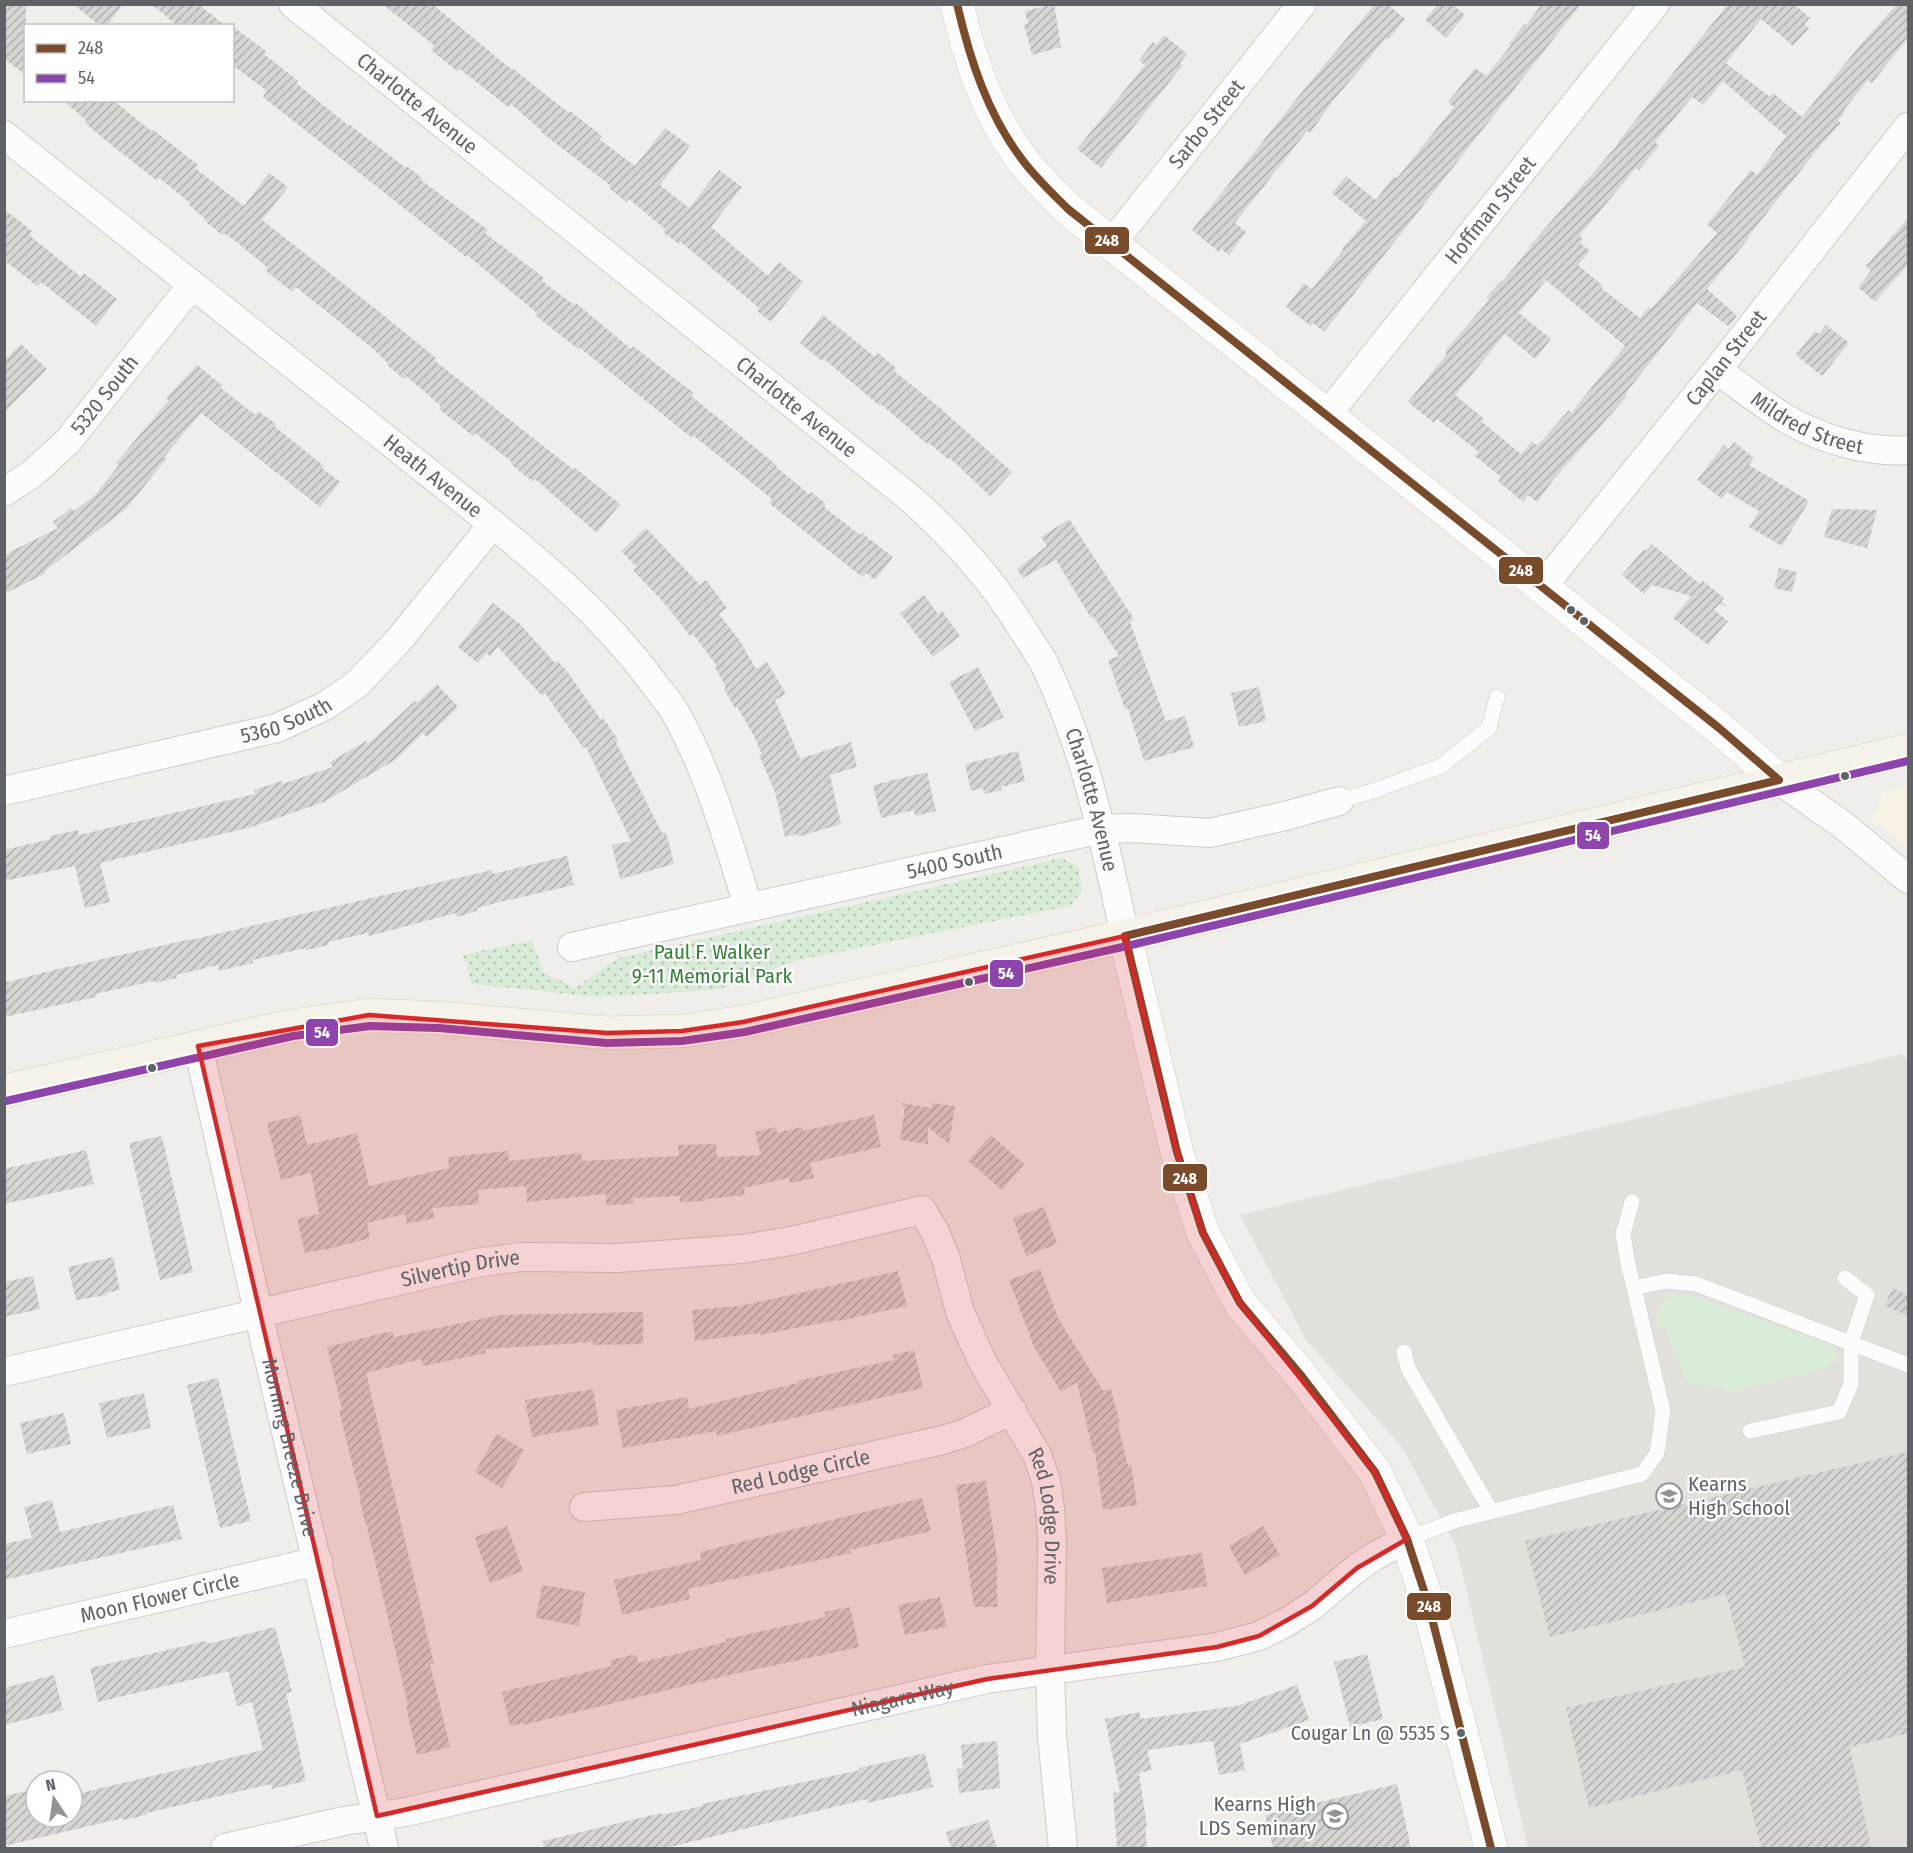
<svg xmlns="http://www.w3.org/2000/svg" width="1913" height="1853" font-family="'Fira Sans Condensed',sans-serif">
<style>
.commercial{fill:#f7f3e4}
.education{fill:#e2e0da}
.grass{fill:#d8ebd6}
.park{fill:url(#park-dots)}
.building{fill:url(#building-hatch);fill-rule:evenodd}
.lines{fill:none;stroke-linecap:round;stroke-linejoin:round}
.service-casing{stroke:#cbcccc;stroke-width:16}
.minor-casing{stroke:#cbcccc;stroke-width:30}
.tertiary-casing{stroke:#cbcccc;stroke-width:34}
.secondary-casing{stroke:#cacacb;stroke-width:34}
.primary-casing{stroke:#d7ceb8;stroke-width:34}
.service{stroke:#fdfcfc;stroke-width:15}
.minor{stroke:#fdfcfc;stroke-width:28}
.tertiary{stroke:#fdfcfc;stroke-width:33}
.secondary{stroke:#fdfcfc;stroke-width:33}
.primary{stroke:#f4f2e9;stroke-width:33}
.bus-1-casing{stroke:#fff;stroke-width:12}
.bus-2-casing{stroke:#fff;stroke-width:12}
.bus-1{stroke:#7a4b2a;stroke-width:8}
.bus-2{stroke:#8e44ad;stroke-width:8}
.marked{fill:#d62828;fill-opacity:0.2;stroke:#d62828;stroke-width:4.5;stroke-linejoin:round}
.bus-dot{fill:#5f6368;stroke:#fff;stroke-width:2}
.labels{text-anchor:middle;stroke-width:4.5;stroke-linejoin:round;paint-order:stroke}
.bus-label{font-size:20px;fill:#5f6368;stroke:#fff;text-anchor:end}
.street-label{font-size:21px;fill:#5f6368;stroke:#fff}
.park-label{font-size:21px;fill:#348238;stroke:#fff}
.poi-label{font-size:21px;fill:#5f6368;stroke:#fff;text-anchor:start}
.line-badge{stroke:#fff;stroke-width:2}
.badge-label{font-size:16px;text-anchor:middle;font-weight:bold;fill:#fff}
</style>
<defs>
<pattern id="park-dots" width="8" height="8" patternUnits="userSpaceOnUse" patternTransform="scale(1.5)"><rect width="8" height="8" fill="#d8ebd6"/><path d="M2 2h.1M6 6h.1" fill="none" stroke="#b2c2b1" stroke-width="1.8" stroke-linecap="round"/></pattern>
<pattern id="building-hatch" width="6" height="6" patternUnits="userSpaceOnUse" patternTransform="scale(1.5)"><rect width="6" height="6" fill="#d6d5d3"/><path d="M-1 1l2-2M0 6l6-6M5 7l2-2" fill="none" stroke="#b1b0af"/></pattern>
</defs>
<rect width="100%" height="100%" fill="#efeeea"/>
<path class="commercial" d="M1908 787V847L1873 820 1883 793Z"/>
<path class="education" d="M1902 1054 1908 1060V1848H1528L1456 1546 1401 1446 1306 1340 1240 1215Z"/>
<path class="grass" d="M1678 1293 1687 1294 1832 1345 1836 1348V1361L1828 1368 1727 1393 1721 1389 1686 1382 1665 1327 1659 1328C1654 1311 1660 1298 1678 1293Z"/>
<path class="park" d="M1062 858 1079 868 1082 891 1070 906 799 960 716 990 598 997 472 984 463 955 532 940 543 972 575 988 618 958Z"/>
<path class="building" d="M4 4H26V75L4 59Z
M73 4H123L107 26H100Z
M151 4H198L226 26H178Z
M382 4H432L511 69 512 68 569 113 570 111 602 136 599 139 635 166 665 128 690 146 660 185 689 208 719 170 742 187 711 227 768 276 779 262 803 282 771 322 757 311 759 308 681 242 679 244 663 232 665 229 629 199 626 202 609 188 611 186 541 132 542 131 511 104 508 107 460 69 458 72 431 50 435 46Z
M1054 4 1061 47 1032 55 1024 24 1028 23 1025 11Z
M1375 4H1387L1405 19 1388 40 1386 38 1333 101 1310 133 1307 131 1235 223 1246 232 1229 255 1221 249 1219 252 1192 230 1302 92Z
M1438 4H1452L1465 15 1446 38 1425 20Z
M1542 4H1581L1324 332 1313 323 1311 326 1286 307 1304 283 1312 289 1343 250 1342 249 1366 221 1332 193 1346 176 1376 200 1394 176 1397 178 1454 107 1448 102 1475 68 1486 76 1511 45 1509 44 1524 24 1526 25Z
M1728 4H1794L1810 18 1804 24 1809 28 1793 46 1761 19 1726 63 1770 97 1773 93 1802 117 1861 44 1897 4H1908V38L1872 83 1868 80 1844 110 1845 111 1838 121 1841 123 1820 146 1748 237 1749 238 1707 289 1737 316 1728 326 1697 303 1625 394 1627 396 1554 479 1537 502 1528 495 1523 502 1498 481 1501 477 1475 456 1479 452 1437 419 1434 423 1408 402 1446 355V350L1489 300 1486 298 1501 281 1502 282 1529 249 1528 248 1619 143 1618 142ZM1723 81 1786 136 1757 175 1751 170 1707 224 1717 233 1651 309 1649 307 1640 318 1601 288 1603 286 1578 265 1590 251 1580 243 1583 239 1579 236 1636 168 1639 170 1659 146 1655 142 1692 97 1703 105ZM1546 280 1625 346 1571 413 1569 410 1537 446 1532 441 1521 454 1482 422 1484 419 1455 395 1505 334 1535 359 1551 339 1519 313Z
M232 26 267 52 264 54 298 81 296 83 349 126 350 125 406 168 407 166 422 178 421 180 488 230 485 233 544 278 542 281 574 305 576 303 631 349 633 346 670 375 694 393 691 396 768 458 777 466 776 467 809 494 811 492 826 504 824 507 860 535 862 533 893 557 875 580 866 573 862 577 769 503 772 499 694 436 692 438 579 347 578 349 535 315 537 313 467 255 466 257 263 97 267 91 232 65Z
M1164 35 1187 54 1180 63 1183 65 1101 168 1077 149 1145 65 1139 60 1153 42 1156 45Z
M63 100H113L151 131 152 129 198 165 195 168 244 206 269 173 288 187 262 220 377 310 436 358 434 360 510 420 574 470 575 468 620 504 597 533 535 479 533 482 511 464 512 462 475 433 473 436 439 409 441 406 406 376 404 379 387 365 388 363 371 347 296 287 292 292 265 270 267 267 234 240 224 233 222 235 205 221 206 220 189 205 190 203 158 177 156 180 114 147 85 123 87 121Z
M4 209 32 231 29 235 81 277 84 273 117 299 96 326 41 282 37 286 4 260Z
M1908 218V265L1875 302 1858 287 1871 271 1866 266Z
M823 315 875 357 878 353 896 368 894 371 939 407 1012 472 990 496 950 458 948 459 929 443 927 444 881 404 880 406 824 359 822 361 800 343Z
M1826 325 1849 343 1822 376 1796 355 1815 331 1819 334Z
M21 344 47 369 4 413V361Z
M197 365 223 386 221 388 255 415 258 411 276 424 274 426 324 466 322 468 340 482 320 507 201 413 164 457 166 459 127 508 45 571 46 573 4 594V555L58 528 53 522 71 508 74 511 95 495 119 465 116 463 169 400 166 398Z
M1734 442 1754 458 1749 465 1809 501 1782 546 1749 527 1759 511 1727 492 1722 499 1697 480 1724 445 1729 449Z
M1832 509 1877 510 1867 548 1824 537Z
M1069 519 1134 619 1130 622 1166 721 1185 716 1194 747 1144 761 1128 708 1125 709 1108 660 1119 656 1093 616 1091 618 1056 560 1023 578 1017 569 1047 546 1041 537Z
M646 528 700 585 706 580 727 608 719 614 740 641 756 669 767 662 786 694 775 700 800 759 851 742 857 767 830 775 841 824 798 837 797 834 785 837 775 792 759 755 762 754 752 732 737 707 735 708 724 689 726 687 715 667 717 666 693 634 690 636 666 605 633 570 637 567 621 551Z
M1652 544 1700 584 1703 581 1724 598 1721 602 1727 606 1719 604 1714 610 1728 621 1708 645 1673 618 1691 596 1652 585 1644 594 1622 575 1644 549 1646 551Z
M1779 568 1797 572 1792 592 1774 588Z
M924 595 938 614 942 611 960 636 933 657 900 613Z
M493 603 520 624 555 663 558 661 569 674 601 720 603 718 618 740 616 742 662 833 666 832 674 864 620 879 612 845 631 841 586 747 583 748 545 693 542 696 498 647 490 656 486 653 478 663 458 647Z
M978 667 1004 717 975 731 949 682Z
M437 684 458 707 427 737 423 733 395 760 324 802 248 828 100 863 110 902 85 908 75 866 4 881V850L51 839 50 836 78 830 79 835 255 794 254 790 281 781 282 784 333 767 330 762 366 741 368 744 415 701 417 703Z
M1259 687 1266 721 1239 727 1231 693Z
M1018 751 1025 781 1001 787 1002 790 984 794 983 788 971 791 965 764Z
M927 772 936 811 915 816 914 810 881 818 873 785Z
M567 856 574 885 500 902 477 908V911L457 917 456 913 369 936 368 933 328 942 329 945 306 950V948L253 960V963L219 971 218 965 176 975 177 978 155 983 154 981 95 994 96 997 4 1017V983L54 970 191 939V940L492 870 493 874Z
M901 1103 932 1108V1103L955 1106 949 1144 928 1127V1144L900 1140 905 1107Z
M300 1115 307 1145 357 1133 369 1186 449 1168 448 1157 508 1151 509 1161 581 1153 582 1161 679 1156 678 1145 716 1144 717 1157 761 1155 755 1132 776 1127 777 1133 802 1127 803 1131 874 1115 881 1147 810 1163 814 1178 790 1183 789 1178 744 1188 745 1195 706 1199V1201L680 1202V1196L633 1198V1204L606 1205V1194L527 1202 526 1186 478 1190 479 1204 432 1208 435 1218 407 1224 405 1214 367 1223 370 1238 325 1250V1249L305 1253 297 1219 319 1214 311 1173 281 1180 267 1123Z
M991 1135 1024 1164 1002 1190 968 1161Z
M162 1136 193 1272 160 1280 129 1143Z
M86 1150 94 1184 4 1204V1169Z
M1044 1207 1057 1244 1026 1256 1013 1218Z
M113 1257 120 1290 107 1293V1295L76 1300 68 1267Z
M1040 1269 1058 1318 1103 1391 1111 1389 1120 1425H1118L1128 1466 1131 1465 1137 1505 1103 1510 1095 1452H1093L1077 1382 1061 1392 1034 1347 1009 1280Z
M898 1271 907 1306 839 1321 838 1320 760 1335V1333L695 1341 692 1310 740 1306Z
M33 1276 40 1309 4 1317V1282Z
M1892 1288 1908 1295V1316L1885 1306Z
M643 1312V1344L593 1345V1342L485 1349 486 1353 423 1366 421 1359 366 1373 434 1664H430L450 1747 417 1755 406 1707 408 1706 366 1522 365 1523 360 1501 361 1500 339 1410 342 1409 327 1347 392 1331 394 1337 500 1315Z
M914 1350 923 1388 717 1436 716 1431 623 1448 616 1410 687 1397 689 1409 798 1383 797 1381 894 1360 893 1355Z
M218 1378 251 1521 220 1528 187 1385Z
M593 1389 599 1425 532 1437 525 1400Z
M144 1393 151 1428 107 1438 99 1403Z
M64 1413 71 1444 27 1454 20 1423Z
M497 1434 524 1450 502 1488 475 1472Z
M1908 1452V1733L1850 1747 1871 1848H1761L1742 1770 1589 1808 1566 1708 1745 1667 1726 1594 1550 1637 1525 1541Z
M986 1481 997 1556V1607H974L956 1485Z
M922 1498 931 1531 850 1550 851 1553 688 1589 690 1599 622 1615 614 1580 701 1560 700 1552Z
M52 1500 60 1532 173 1505 182 1539 4 1580V1544L32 1538 24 1507Z
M507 1526 523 1571 490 1583 475 1537Z
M1263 1526 1280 1555 1245 1575 1229 1546Z
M1202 1553 1207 1586 1107 1603 1102 1568Z
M542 1585 585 1592 579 1626 536 1618Z
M940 1597 947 1627 905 1635 898 1605Z
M850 1607 859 1647 734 1674 523 1725V1723L510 1726 502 1692 612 1666 611 1660 636 1654 638 1663 726 1642V1639L826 1617 824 1612Z
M275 1627 292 1692 286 1693 306 1781 272 1789 271 1784 146 1813V1815L124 1820 123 1818 4 1846V1796L36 1789V1817H72V1795L263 1750 252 1702 237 1706 228 1671 98 1702 90 1668 206 1641 207 1644Z
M1367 1654 1383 1719 1350 1727 1334 1662Z
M54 1675 63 1710 4 1725V1688Z
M1297 1685 1309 1720 1240 1744 1245 1770 1219 1775 1213 1741 1147 1750 1152 1770 1139 1773 1147 1827H1145L1147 1848H1117L1113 1793 1120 1792 1105 1719 1139 1712 1141 1719 1237 1706Z
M997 1741 1000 1788 959 1793 957 1769 963 1768 961 1745Z
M925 1753 933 1787 868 1803 867 1799 666 1848H544L543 1841 661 1813 662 1815 702 1806V1804L860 1770 859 1768Z
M1397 1784 1411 1848H1273L1265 1815Z
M988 1820 997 1848H951L946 1832Z"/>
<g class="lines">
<g class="service-casing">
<path id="service" d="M1339 801 1373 791 1441 766 1489 728 1497 697
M1632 1202 1623 1234 1628 1264 1634 1288
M1404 1352 1408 1368 1491 1511
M1750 1431 1839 1412 1851 1384V1343L1867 1295 1845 1278
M1407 1539 1454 1521 1642 1474 1657 1453 1663 1411 1634 1288 1666 1281 1696 1284 1908 1365"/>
</g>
<g class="minor-casing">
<g id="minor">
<path id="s1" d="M293 4 910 498C955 538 994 582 1025 633 1032 644 1039 654 1045 665 1086 750 1105 844 1125 936"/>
<path id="s2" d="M4 135 493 524C551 572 607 620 652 681 660 692 670 703 676 714 710 775 728 841 748 906"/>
<path id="s3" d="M1112 243 1302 4"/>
<path id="s4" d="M1717 370C1740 386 1762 404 1785 418 1820 439 1868 453 1908 450"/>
<path id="s5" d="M1327 415 1655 4"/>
<path id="s6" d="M4 492 32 474 68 441 192 285"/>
<path id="s7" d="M1542 587 1717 370 1908 127"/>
<path d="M1779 780 1843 825 1908 879"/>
<path id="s8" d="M4 791 277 728 325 706 357 684 398 641 493 524"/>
<path id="s9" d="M572 947 1101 829 1132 828 1210 833 1285 816 1339 801"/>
<path id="s10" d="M198 1046 264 1338 384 1848"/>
<path id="s11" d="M4 1372 476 1263 521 1257 618 1258 742 1249 791 1241 922 1210 935 1232 946 1259 960 1312 982 1361 1037 1455 1046 1481 1050 1508 1052 1541 1050 1669 1052 1736 1063 1848"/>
<path id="s12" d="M584 1507 676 1500 943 1440 965 1433 1012 1410"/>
<path id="s13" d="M4 1634 318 1561"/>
<path id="s14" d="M225 1848 344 1821 406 1812 987 1679 1217 1647 1259 1636 1287 1622 1312 1606 1357 1568 1373 1557 1407 1539"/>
</g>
</g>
<g class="tertiary-casing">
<path id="tertiary" d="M957 4C969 57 986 109 1018 154 1032 174 1050 191 1068 209L1719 728 1779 780"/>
</g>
<g class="secondary-casing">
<path id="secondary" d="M1125 936 1177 1152 1203 1233 1240 1303 1300 1374 1375 1472 1407 1539 1428 1603 1491 1848"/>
</g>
<g class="primary-casing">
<path id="primary" d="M4 1091 291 1026 369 1015 440 1018 607 1033 682 1031 743 1022 1125 936 1908 750"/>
</g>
<use href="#service" class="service"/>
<use href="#minor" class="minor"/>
<use href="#tertiary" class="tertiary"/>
<use href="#secondary" class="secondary"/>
<use href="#primary" class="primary"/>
<g class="bus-1-casing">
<path id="bus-1" d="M957 4C970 60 988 116 1024 162 1037 179 1053 194 1068 209L1719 728 1779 780
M1125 936 1177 1152 1203 1233 1240 1303 1300 1374 1375 1472 1407 1539 1428 1603 1491 1848
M1125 936 1779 780"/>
</g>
<g class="bus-2-casing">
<path id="bus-2" d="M6 1101 293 1036 370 1026 439 1028 607 1043 682 1041 745 1032 1127 946 1908 761"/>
</g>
<use href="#bus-1" class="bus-1"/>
<use href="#bus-2" class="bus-2"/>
</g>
<path class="marked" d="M1125 936 1177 1152 1203 1233 1240 1303 1375 1472 1407 1539 1357 1568 1312 1606 1259 1636 1217 1647 987 1679 377 1816 198 1046 369 1015 607 1033 682 1031 743 1022Z"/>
<defs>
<g id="school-ring" transform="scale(1.35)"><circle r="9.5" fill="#fff" stroke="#919496" stroke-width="1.5"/><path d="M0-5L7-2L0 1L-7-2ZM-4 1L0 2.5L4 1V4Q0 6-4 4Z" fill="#919496"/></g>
</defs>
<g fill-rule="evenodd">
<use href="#school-ring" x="1669" y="1496"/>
<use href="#school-ring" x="1335" y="1816"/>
</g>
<g class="bus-dot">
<circle cx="1571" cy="610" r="5"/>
<circle cx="1584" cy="621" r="5"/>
<circle cx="1845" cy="776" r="5"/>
<circle cx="969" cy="982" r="5"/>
<circle cx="152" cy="1068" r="5"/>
<circle cx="1461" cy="1733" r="5"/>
</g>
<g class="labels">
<g class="bus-label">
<text x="1450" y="1740">Cougar Ln @ 5535 S</text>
</g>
<g class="street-label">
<text dy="7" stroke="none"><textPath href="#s1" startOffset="159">Charlotte Avenue</textPath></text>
<text dy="7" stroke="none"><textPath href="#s3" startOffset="152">Sarbo Street</textPath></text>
<text dy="7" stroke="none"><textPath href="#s5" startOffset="262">Hoffman Street</textPath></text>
<text dy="7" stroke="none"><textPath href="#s7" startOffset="294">Caplan Street</textPath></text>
<text dy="7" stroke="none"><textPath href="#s6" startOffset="141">5320 South</textPath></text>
<text dy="7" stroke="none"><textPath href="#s1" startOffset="645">Charlotte Avenue</textPath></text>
<text dy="7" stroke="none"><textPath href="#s4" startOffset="106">Mildred Street</textPath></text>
<text dy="7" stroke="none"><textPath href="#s2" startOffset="548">Heath Avenue</textPath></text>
<text dy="7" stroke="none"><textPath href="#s8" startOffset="291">5360 South</textPath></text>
<text dy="7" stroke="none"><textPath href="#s1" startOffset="1149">Charlotte Avenue</textPath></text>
<text dy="7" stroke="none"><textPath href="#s9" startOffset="392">5400 South</textPath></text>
<text dy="7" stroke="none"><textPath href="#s11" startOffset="468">Silvertip Drive</textPath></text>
<text dy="7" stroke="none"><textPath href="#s10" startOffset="412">Morning Breeze Drive</textPath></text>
<text dy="7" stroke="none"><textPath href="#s12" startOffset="220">Red Lodge Circle</textPath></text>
<text dy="7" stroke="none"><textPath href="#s11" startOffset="1270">Red Lodge Drive</textPath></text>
<text dy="7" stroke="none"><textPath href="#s13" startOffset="160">Moon Flower Circle</textPath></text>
<text dy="7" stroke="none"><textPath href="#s14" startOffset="694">Niagara Way</textPath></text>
</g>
<g class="park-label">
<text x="712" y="959">Paul F. Walker<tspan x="712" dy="24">9-11 Memorial Park</tspan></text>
</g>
<g class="poi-label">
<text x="1688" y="1491">Kearns<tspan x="1688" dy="24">High School</tspan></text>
<text x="1316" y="1811" text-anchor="end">Kearns High<tspan x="1316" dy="24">LDS Seminary</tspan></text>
</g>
</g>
<g class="line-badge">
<rect x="1084" y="226" width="46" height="29" rx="6" fill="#7a4b2a"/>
<rect x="1498" y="556" width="46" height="29" rx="6" fill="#7a4b2a"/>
<rect x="1576" y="821" width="34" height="29" rx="6" fill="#8e44ad"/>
<rect x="989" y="959" width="35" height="29" rx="6" fill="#8e44ad"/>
<rect x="305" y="1018" width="34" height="29" rx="6" fill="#8e44ad"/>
<rect x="1162" y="1163" width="46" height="29" rx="6" fill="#7a4b2a"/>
<rect x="1406" y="1592" width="46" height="29" rx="6" fill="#7a4b2a"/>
</g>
<g class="badge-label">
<text x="1107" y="246">248</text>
<text x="1521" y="576">248</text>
<text x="1593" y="841">54</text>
<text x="1006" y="979">54</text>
<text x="322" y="1038">54</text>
<text x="1185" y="1184">248</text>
<text x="1429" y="1612">248</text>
</g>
<rect width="1913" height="1853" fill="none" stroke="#5f6368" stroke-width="12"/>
<rect x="24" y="24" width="210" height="78" fill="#ffffff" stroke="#bfc1c3" stroke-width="1.5"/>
<rect x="36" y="44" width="30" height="9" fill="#7a4b2a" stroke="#bfc1c3" stroke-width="1.5"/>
<text x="78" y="54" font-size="18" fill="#5f6368">248</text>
<rect x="36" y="74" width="30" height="9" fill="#8e44ad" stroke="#bfc1c3" stroke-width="1.5"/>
<text x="78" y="84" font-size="18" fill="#5f6368">54</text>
<g transform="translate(54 1799) rotate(347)"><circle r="28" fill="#ffffff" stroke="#bfc1c3" stroke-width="1.5"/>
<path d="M0-4.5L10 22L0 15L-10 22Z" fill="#919496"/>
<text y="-9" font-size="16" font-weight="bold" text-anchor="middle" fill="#5f6368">N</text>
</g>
</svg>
